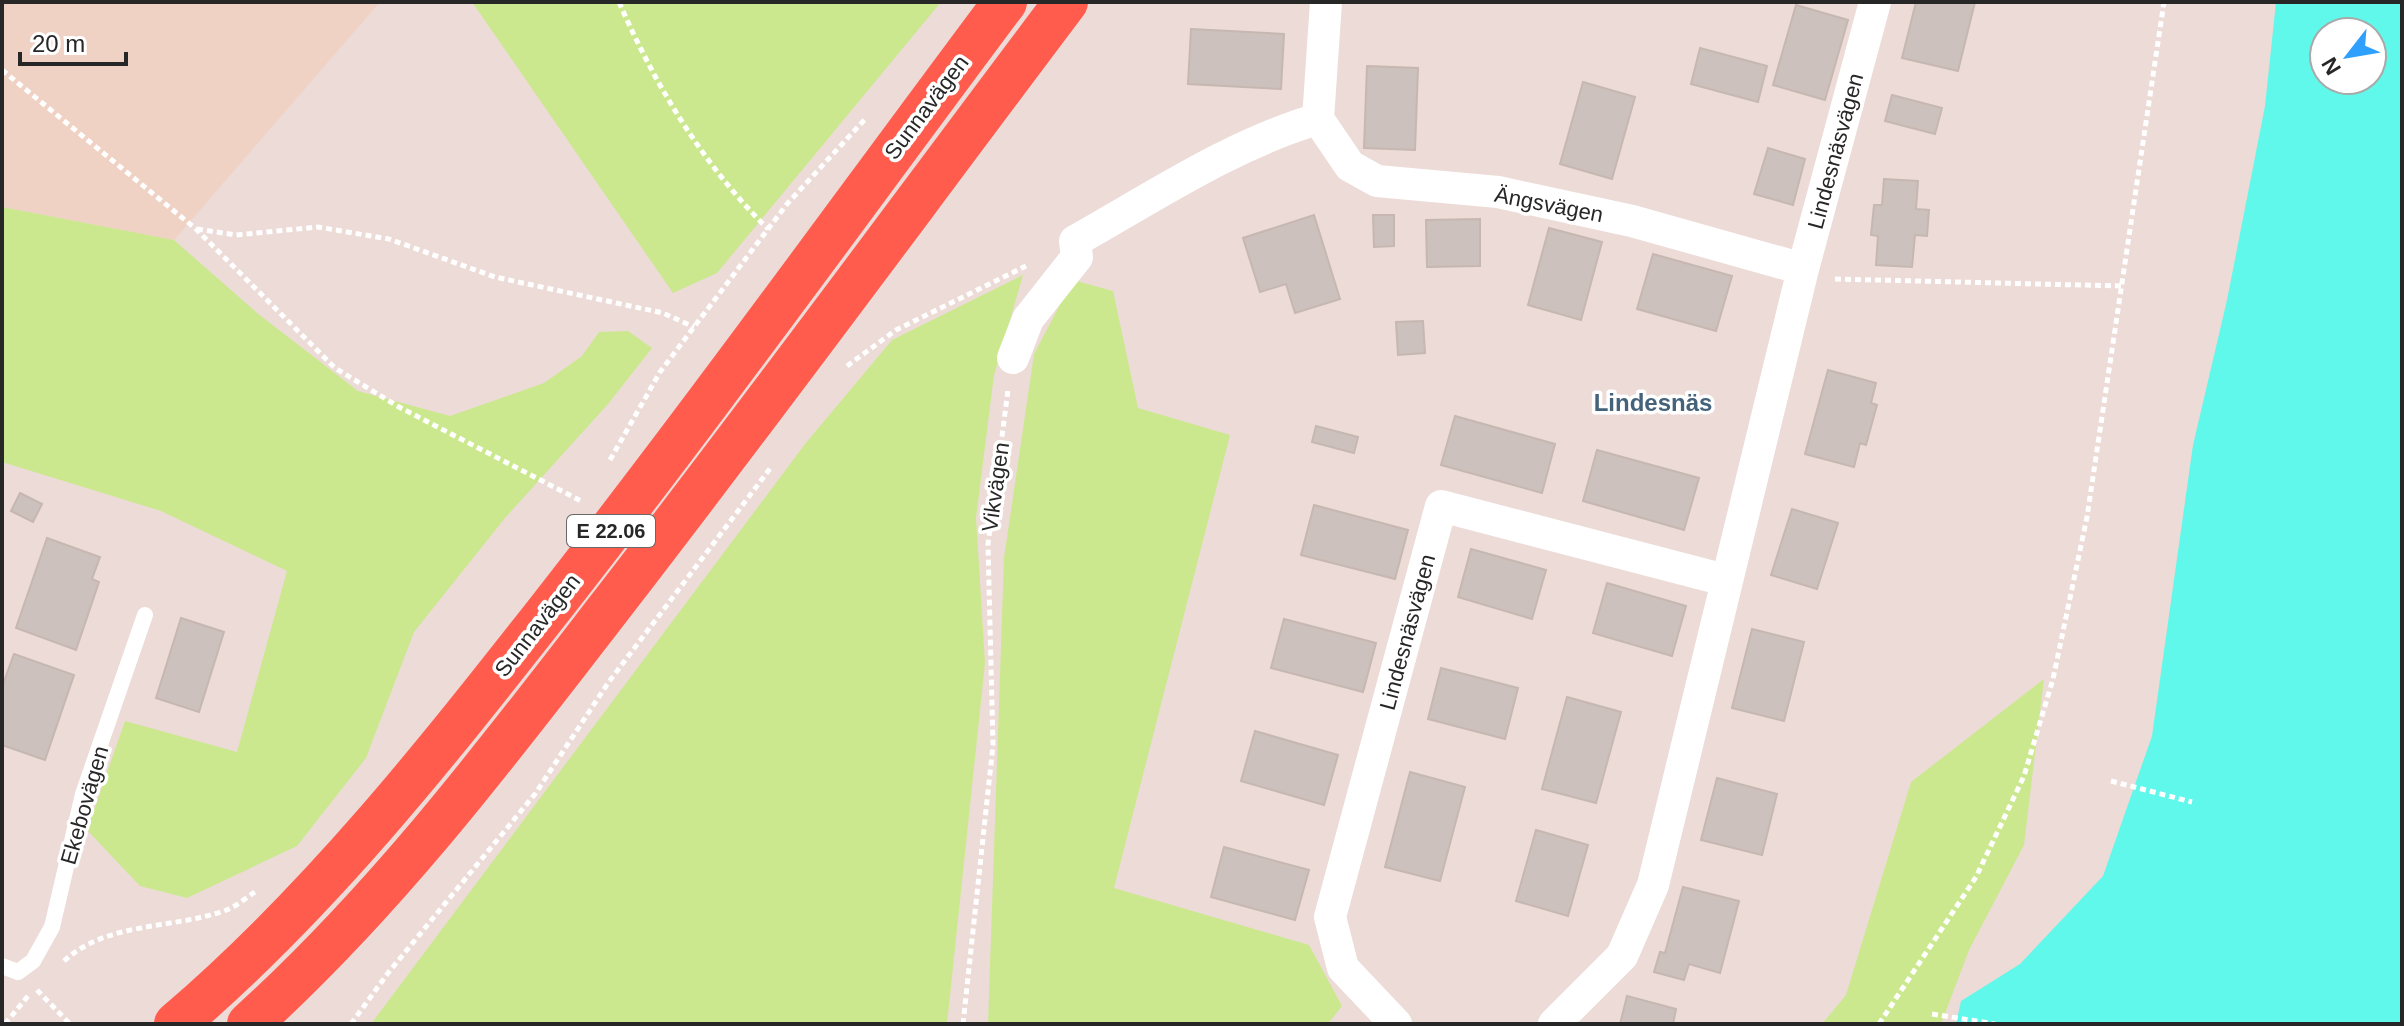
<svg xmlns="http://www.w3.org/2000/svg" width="2404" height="1026" font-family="Helvetica,sans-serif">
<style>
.education{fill:#efd2c4}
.green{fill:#cce88e}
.water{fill:#60f8ea;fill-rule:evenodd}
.building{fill:#ccc1bc;stroke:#c6b7b1;stroke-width:2}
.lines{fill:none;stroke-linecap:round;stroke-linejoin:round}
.path{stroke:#fff;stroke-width:5;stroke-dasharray:6 4;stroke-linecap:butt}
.lane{stroke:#fff;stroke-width:16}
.street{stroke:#fff;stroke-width:32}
.highway{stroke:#ff5c4e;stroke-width:44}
.labels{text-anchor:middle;stroke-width:7;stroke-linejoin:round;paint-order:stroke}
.shield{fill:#fff;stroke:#686868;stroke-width:2}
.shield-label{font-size:20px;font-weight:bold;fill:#272727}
.street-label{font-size:22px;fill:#272727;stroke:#fff}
.neighbourhood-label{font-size:24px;font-weight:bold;fill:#45627b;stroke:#fff}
</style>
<rect width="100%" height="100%" fill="#ecdbd7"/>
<path class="education" d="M2 2H380L174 240 2 207Z"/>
<path class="green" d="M472 2H941L717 273 673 293Z
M2 207 174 240 257 313 358 391 450 416 544 383 582 356 599 332 628 331 652 348 608 404 505 518 414 632 366 758 297 846 187 898 140 886 87 830 125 721 237 752 287 571 161 511 2 462Z
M1023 275 994 375 976 518 985 663 947 1024H371L805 444 892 340Z
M1073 280 1113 291 1138 408 1230 435 1114 888 1309 945 1342 1006 1328 1024H988L1004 558 1034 354Z
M2044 679 2024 845 1969 950 1941 1024H1822L1846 995 1911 782Z"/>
<path class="water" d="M2276 2H2402V1024H1956L1961 1001 2020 964 2103 876 2152 736 2193 445 2227 300 2265 106ZM2324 32H2372V80H2324Z"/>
<path class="building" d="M1916 2H1975L1958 71 1902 58Z
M1796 5 1848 20 1825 100 1773 85Z
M1191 29 1284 34 1281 89 1188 84Z
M1700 48 1767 66 1758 102 1691 84Z
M1367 66 1418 68 1415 150 1364 148Z
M1583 82 1635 97 1612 179 1560 164Z
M1892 95 1942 108 1935 134 1885 121Z
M1768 148 1805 159 1793 205 1754 194Z
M1884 179 1918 181 1916 209 1929 210 1927 236 1915 235 1912 267 1876 265 1878 236 1871 235 1874 205H1882Z
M1314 215 1340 299 1295 313 1286 284 1260 292 1243 238Z
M1373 215H1394V246L1374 247Z
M1480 219V266L1427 267 1426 220Z
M1549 228 1602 242 1581 320 1528 305Z
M1653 254 1732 276 1716 331 1637 309Z
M1423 321 1425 353 1398 355 1396 322Z
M1828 370 1876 383 1871 403 1877 405 1866 445 1860 443 1854 467 1805 454Z
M1455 416 1555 444 1542 493 1441 465Z
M1316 426 1358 437 1354 453 1312 442Z
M1597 450 1699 478 1684 530 1583 501Z
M20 493 42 504 33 522 11 511Z
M1314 505 1408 530 1395 579 1301 555Z
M1792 509 1838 523 1817 589 1771 575Z
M47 538 100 557 92 579 99 582 76 650 16 628Z
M1471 549 1546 570 1532 619 1458 597Z
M1607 583 1686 606 1672 656 1593 633Z
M181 618 224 632 199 712 156 698Z
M1284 619 1376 643 1363 692 1271 668Z
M1752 629 1804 642 1784 721 1732 708Z
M14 654 74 675 45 760 2 745V687Z
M1441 668 1518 688 1505 739 1428 719Z
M1567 697 1621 712 1596 803 1542 789Z
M1255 731 1338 755 1324 805 1241 781Z
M1410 772 1465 787 1440 881 1385 867Z
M1717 778 1777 794 1762 855 1701 840Z
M1536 830 1588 845 1568 916 1516 901Z
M1224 847 1309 870 1295 920 1211 897Z
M1683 887 1739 901 1720 973 1689 964 1684 980 1654 972 1660 952 1665 953Z
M1627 996 1676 1009 1673 1024H1620Z"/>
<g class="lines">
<path class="path" d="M619 2C655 85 703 165 768 229
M2 70 196 229 335 368 399 407 583 502
M197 229 236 235 318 227 389 239 495 277 663 313 694 327
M1835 279 2121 286
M847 366 896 330 1026 266
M610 460 660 372 787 204 867 117
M2111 781 2192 802
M64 961C109 920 175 930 229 909 238 905 247 897 255 892
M37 990 70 1024
M1932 1014 1995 1024
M5 1024 28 996
M351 1024 388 973 535 794 608 683 772 466
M963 1024 993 745 988 544 1008 390
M1879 1024 1976 877 2024 776 2053 679 2087 517 2164 2"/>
<path class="lane" d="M2 966 18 972 33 961 52 927 83 794 145 615"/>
<path class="street" d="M1326 2 1318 119 1350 166 1377 181 1498 192 1632 221 1803 269
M1013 358 1028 319 1077 257 1075 241C1152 198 1232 144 1318 119
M1396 1024 1343 968 1330 917 1441 506 1725 580
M1554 1024 1622 956 1653 885 1803 269 1875 2"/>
<path class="highway" d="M176 1024C320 901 435 755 552 606 707 408 854 204 1005 2
M249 1024C385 901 495 756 606 612 762 411 913 205 1066 2"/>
</g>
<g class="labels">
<rect class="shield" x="567" y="515" width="88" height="32" rx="6"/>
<g class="shield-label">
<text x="611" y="538">E 22.06</text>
</g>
<g class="street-label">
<text transform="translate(926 107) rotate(-53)" y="8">Sunnavägen</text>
<text transform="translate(1835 151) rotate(-75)" y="8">Lindesnäsvägen</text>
<text transform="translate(1549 204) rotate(11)" y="8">Ängsvägen</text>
<text transform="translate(995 487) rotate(-82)" y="8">Vikvägen</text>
<text transform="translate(537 625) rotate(-52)" y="8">Sunnavägen</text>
<text transform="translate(1407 632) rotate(-75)" y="8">Lindesnäsvägen</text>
<text transform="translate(84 805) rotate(-74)" y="8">Ekebovägen</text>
</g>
<g class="neighbourhood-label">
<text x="1653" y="411">Lindesnäs</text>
</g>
</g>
<rect width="2404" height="1026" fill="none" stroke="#272727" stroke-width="8"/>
<g transform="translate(2348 56) rotate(239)"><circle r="38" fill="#ffffff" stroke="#a9a9a9" stroke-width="2"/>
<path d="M0-6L14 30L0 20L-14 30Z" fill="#30a0ff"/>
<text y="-12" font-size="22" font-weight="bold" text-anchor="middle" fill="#272727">N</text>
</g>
<path d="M20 52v12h106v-12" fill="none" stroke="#272727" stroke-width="4"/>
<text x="32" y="52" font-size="24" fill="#272727" stroke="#ffffff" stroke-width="6" paint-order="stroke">20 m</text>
</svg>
